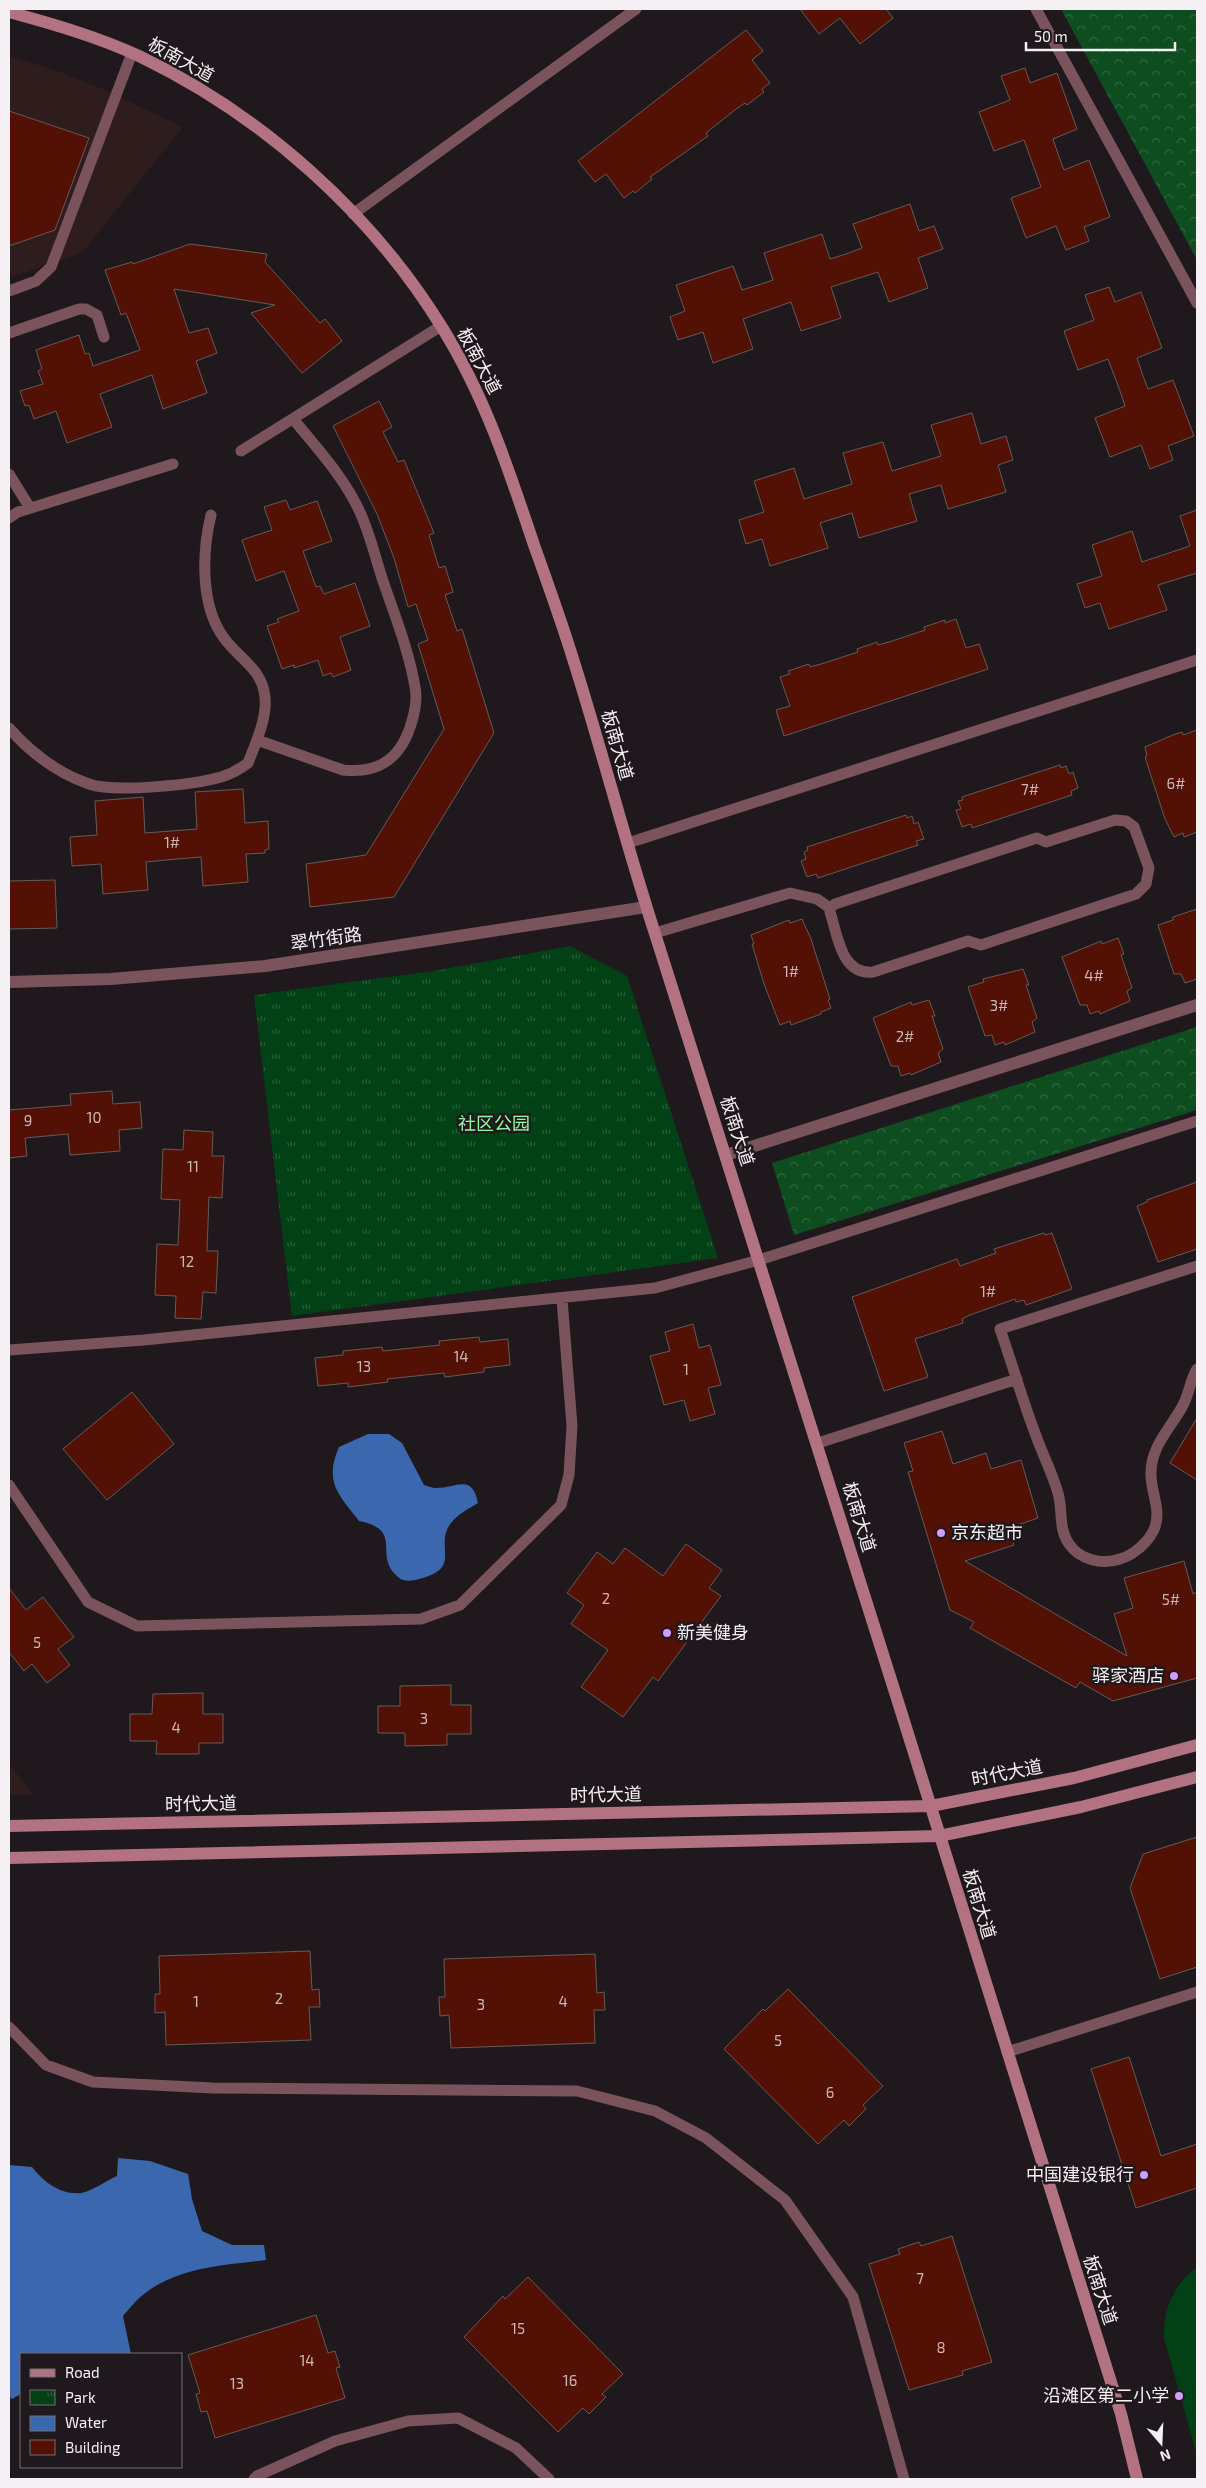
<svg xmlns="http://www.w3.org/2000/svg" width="1206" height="2488" font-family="'Exo 2','Noto Sans SC',sans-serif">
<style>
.commercial{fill:#2f1c1d}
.forest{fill:url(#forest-crowns)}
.park{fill:url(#park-tufts)}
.pitch{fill:#024116}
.water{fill:#3b67ae}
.building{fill:#521104;stroke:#645b59}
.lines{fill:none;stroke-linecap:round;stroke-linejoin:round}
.lane{stroke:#7b535c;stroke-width:11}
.street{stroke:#7b535c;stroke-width:12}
.secondary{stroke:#b27281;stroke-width:12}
.poi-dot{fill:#d19dfe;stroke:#1f191e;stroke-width:2}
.labels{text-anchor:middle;stroke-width:5;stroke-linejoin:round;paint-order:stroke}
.number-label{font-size:15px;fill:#ccb8b7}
.street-label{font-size:18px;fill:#f4f0f3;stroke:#1f191e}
.park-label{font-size:18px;fill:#8ff6a0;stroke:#1f191e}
.poi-label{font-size:18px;fill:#f4f0f3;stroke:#1f191e;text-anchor:end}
</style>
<defs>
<pattern id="forest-crowns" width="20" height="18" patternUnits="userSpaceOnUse" patternTransform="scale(1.25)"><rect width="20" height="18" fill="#0d4d1f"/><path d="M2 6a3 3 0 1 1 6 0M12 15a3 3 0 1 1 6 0" fill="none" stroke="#316740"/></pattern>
<pattern id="park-tufts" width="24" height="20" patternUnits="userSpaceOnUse" patternTransform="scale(1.25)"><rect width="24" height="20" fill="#024116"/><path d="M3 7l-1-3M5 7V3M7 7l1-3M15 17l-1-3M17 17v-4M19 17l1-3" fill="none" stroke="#285d38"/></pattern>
</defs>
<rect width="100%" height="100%" fill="#1f191e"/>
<path class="commercial" d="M9 56 63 73 100 88 183 127 82 253 9 278Z
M9 1763 33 1794 9 1795Z"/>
<path class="forest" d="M1061 9H1197V260Z
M1197 1027V1110L794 1235 772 1163Z"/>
<path class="park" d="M570 946 627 976 718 1258 292 1316 254 995 434 971Z"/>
<path class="pitch" d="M1197 2267V2455L1164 2338C1163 2308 1174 2285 1197 2267Z"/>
<path class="water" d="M368 1434H389L402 1443 424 1485C428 1486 433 1488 436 1488 457 1488 472 1473 478 1503 468 1509 458 1514 451 1523 433 1546 464 1568 419 1579 412 1581 403 1582 398 1577 372 1555 405 1530 359 1521 338 1494 324 1482 339 1447Z
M118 2158 150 2161 188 2174 192 2199 202 2231 232 2245H264L266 2260C225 2265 178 2267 144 2294 136 2300 129 2309 123 2316L131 2354H21V2394L12 2399 9 2396V2165L32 2167C44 2182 60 2195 81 2193 92 2191 106 2181 117 2176Z"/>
<path class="building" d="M800 9H886L893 18 860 44 840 18 819 34Z
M746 30 763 51 752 60 770 83 762 89 764 92 747 105 745 103 736 109 706 133 708 136 650 177 652 179 635 193 633 191 624 198 606 174 595 182 578 161Z
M1025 68 1030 83 1057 73 1077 129 1053 139 1058 154 1064 170 1089 160 1110 217 1084 227 1089 241 1066 250 1056 226 1026 238 1011 198 1041 187 1024 140 994 151 979 112 1010 100 1001 76Z
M9 111 89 138 55 230 9 246Z
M910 204 919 231 934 226 943 249 918 258 928 288 889 302 878 272 831 287 841 318 801 331 791 302 743 319 753 349 713 363 703 332 678 340 670 317 685 311 676 285 733 266 742 290 758 285 773 280 764 253 822 234 830 259 846 254 862 248 853 224Z
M190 244 267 254 265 262 320 323 325 319 342 341 302 373 251 313 275 305 174 289 189 333 208 328 217 353 196 361 207 393 163 409 152 375 130 383 100 394 112 427 67 443 56 411 34 419 29 405 25 406 20 391 43 384 38 371 42 369 36 350 79 335 85 354 89 353 93 366 140 350 126 313 121 315 105 270 132 262 133 264Z
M1109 287 1115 302 1141 292 1162 348 1137 358 1142 373 1148 389 1173 380 1194 436 1168 446 1173 460 1150 469 1141 445 1110 457 1095 418 1125 406 1120 391 1108 359 1078 370 1064 331 1094 320 1085 295Z
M379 401 392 427 383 432 398 462 404 460 434 533 429 535 439 568 445 566 453 592 445 595 457 631 462 629 494 733 394 897 310 907 306 864 366 855 444 729 418 644 428 640 416 604 408 607 394 558 377 514 333 426Z
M972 413 981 444 1006 436 1013 460 998 465 1006 492 948 509 941 485 909 494 917 521 859 538 852 513 820 523 828 548 770 566 762 539 746 544 739 520 764 512 754 481 794 468 804 499 852 484 843 453 883 442 892 471 941 456 931 425Z
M286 500 290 510 317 501 332 541 303 551 316 587 320 586 324 594 355 583 370 626 340 637 351 670 333 677 331 673 323 676 318 660 294 668V665L282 669 267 626 279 622 277 619 299 611 284 571 256 581 242 540 272 530 264 507Z
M1197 510V573L1158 585 1167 610 1109 629 1100 603 1085 608 1077 584 1102 576 1092 545 1132 531 1142 562 1190 546 1180 516Z
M956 619 966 648 979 644 988 669 784 736 776 710 790 706 780 677 790 674 788 671 809 664 810 667 821 664 858 652 857 649 877 642 878 645 889 642 925 630 924 627 945 620V623Z
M1197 730V832L1184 837 1183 833 1174 837 1165 819 1145 757 1147 756 1145 747 1173 735 1182 732 1183 735Z
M1060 765 1061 768 1066 766 1069 774 1073 772 1078 788 1071 791 1072 795 972 828 971 824 962 827 956 810 961 809 958 801 963 800 962 797Z
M243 789 245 823 268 821 269 849 265 850V853L246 854 248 882 203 886 201 857 166 860 146 862 148 890 103 894 101 864 72 866 70 837 97 835 95 801 143 797 145 833 197 829 195 792Z
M906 815 907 818 912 816 914 824 918 822 924 839 916 841 918 845 818 878 816 874 807 877 801 861 806 859 804 852 808 850 807 847Z
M55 880 57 928 9 929V881Z
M1197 909V979L1185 983 1181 974H1174L1158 925 1173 920V917Z
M802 919 811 939 830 999 828 1000 831 1008 821 1012V1014L791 1025 790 1021 780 1025 764 984 752 944H754L751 935 789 920 790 923Z
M1118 938 1124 954 1121 955 1132 988 1127 991 1130 1001 1100 1014 1099 1011 1090 1014 1087 1005H1080L1062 957 1101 941 1102 944Z
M1023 969 1029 985H1026L1037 1018 1032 1022 1035 1032 1005 1045 1004 1042 995 1045 992 1035 985 1036 968 987 984 982 983 979Z
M929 1000 935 1016H932L943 1049 938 1053 941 1062 911 1075 910 1073 901 1076 898 1066H891L873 1018 911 1002 912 1005Z
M112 1091 113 1104 140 1102 142 1128 119 1130 120 1151 70 1155 68 1134 25 1138 27 1156 9 1158V1110L71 1105 70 1094Z
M184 1130 213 1132 212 1156H224L222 1198 209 1197 207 1251H218L216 1293 203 1292 201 1319 175 1318 176 1296 155 1295 157 1244 178 1245 180 1200 161 1199 163 1149 183 1150Z
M1197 1182V1249L1158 1262 1137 1206 1147 1202V1200Z
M1044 1233 1045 1235 1052 1233 1072 1289 1026 1305 1024 1300 1016 1302 1015 1299 970 1315 962 1319 963 1323 915 1339 928 1377 884 1391 852 1297 957 1259 960 1266 996 1253 994 1249Z
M693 1324 699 1348 710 1345 721 1385 708 1388 715 1414 690 1421 684 1400 664 1405 650 1356 670 1351 665 1332Z
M479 1337 480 1342 508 1339 510 1365 484 1368V1372L445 1377 444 1373 387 1379 388 1382 348 1387V1383L318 1386 315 1358 343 1355V1351L382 1347 383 1351 440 1345 439 1341Z
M132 1392 174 1444 107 1500 63 1449Z
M1197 1418V1480L1170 1463Z
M942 1431 953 1464 986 1453 991 1469 1021 1460 1038 1518 1009 1528 1014 1545 965 1561 1127 1656 1114 1614 1133 1608 1124 1578 1184 1561 1193 1594 1197 1592V1678L1113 1701 1080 1682 1076 1688 970 1628 974 1622 950 1610 908 1472 913 1471 904 1443Z
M686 1544 722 1570 709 1588 721 1596 658 1681 653 1677 623 1717 581 1687 608 1650 571 1624 584 1605 567 1593 597 1552 613 1564 625 1548 663 1576Z
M9 1588 26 1610 43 1597 74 1637 58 1649 70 1665 47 1683 32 1664 24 1671 9 1652Z
M451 1685V1705H471V1734H447V1745L405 1746V1733H378V1706H400V1686Z
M203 1693V1714H223V1743H199V1754H156L157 1741H130V1714H152L153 1694Z
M1197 1837V1967L1160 1979 1130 1888 1143 1854Z
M310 1951 312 1990 319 1989 320 2007H309L311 2040 166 2045 165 2012 155 2013V1994H160L159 1956Z
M595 1954 597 1993 604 1992 605 2010H594L595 2043 451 2048 449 2015 440 2016 439 1997H445L444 1959Z
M788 1989 883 2086 863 2105 866 2109 849 2126 844 2120 818 2144 724 2049 763 2009 765 2011Z
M1129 2057 1161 2156 1197 2144V2188L1136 2208 1091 2069Z
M952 2236 992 2362 962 2371 963 2375 909 2390 869 2264 900 2254 898 2249 919 2242 921 2246Z
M528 2277 623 2374 602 2394 606 2397 589 2414 583 2408 558 2432 464 2337 503 2296 505 2299Z
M316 2315 328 2353 335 2351 340 2367 336 2368 345 2398 215 2438 207 2411 201 2412 196 2394 200 2393 188 2355Z"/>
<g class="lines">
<path class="lane" d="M1036 9 1197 303
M353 214 636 9
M9 291 36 281 51 267 132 53
M9 333 79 309H86L97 315 104 337
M241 451 441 326
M9 474 30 508
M9 518 18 512 173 464
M9 728C31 753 57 773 89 784 115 793 193 785 221 777 231 774 240 769 248 763 256 742 267 719 265 697 262 668 239 659 224 638 200 606 202 552 211 515
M257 740 343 770C381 774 402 757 412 721 415 711 417 697 415 687 409 651 395 616 383 581 375 557 369 529 357 506 341 474 316 447 294 420
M1115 820 1126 821 1134 827 1149 868 1146 884 1136 894 981 945 968 941 873 972C841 975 838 936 830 912V908L835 904 1037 838 1046 842Z
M628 843 1197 660
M655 933 790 893 817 899 830 908
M1197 1266 1000 1329C1012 1363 1022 1399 1035 1433 1042 1453 1052 1472 1058 1493 1063 1510 1058 1528 1069 1544 1080 1560 1102 1565 1120 1559 1134 1555 1150 1541 1155 1527 1161 1509 1151 1492 1151 1475 1150 1447 1170 1429 1182 1407 1189 1395 1190 1380 1197 1369
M9 1350 144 1340 655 1288 759 1260 1197 1121
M818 1443 1017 1379
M9 1485 88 1602 137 1626 421 1619 460 1605 561 1505 569 1475 572 1426 562 1299
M9 2027 46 2065 93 2082 213 2088 577 2091 655 2111 706 2138 785 2200 853 2297 904 2479
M1007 2052 1197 1992
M254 2479 257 2476 335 2441 408 2421 458 2418 516 2448 549 2479"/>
<path class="street" d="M9 982 111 979 265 966 646 907
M726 1155 1197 1005"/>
<path class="secondary" d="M9 12C53 24 98 37 139 56 262 115 372 213 443 329 485 397 509 470 534 545 548 584 562 623 574 662 603 754 627 848 657 940 815 1430 966 1923 1121 2414L1137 2479
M9 1826 931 1806 1074 1778 1197 1745
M9 1858 939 1836 1081 1807 1197 1777"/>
</g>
<g class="poi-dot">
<circle cx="941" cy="1533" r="5"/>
<circle cx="667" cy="1633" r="5"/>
<circle cx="1174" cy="1676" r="5"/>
<circle cx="1144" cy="2175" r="5"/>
<circle cx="1179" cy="2396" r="5"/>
</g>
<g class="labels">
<g class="number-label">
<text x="1176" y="789">6#</text>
<text x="1030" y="795">7#</text>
<text x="172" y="848">1#</text>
<text x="791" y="977">1#</text>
<text x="1094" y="981">4#</text>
<text x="999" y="1011">3#</text>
<text x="905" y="1042">2#</text>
<text x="94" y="1123">10</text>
<text x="28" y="1126">9</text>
<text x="193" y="1172">11</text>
<text x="187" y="1267">12</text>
<text x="988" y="1297">1#</text>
<text x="461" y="1362">14</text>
<text x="364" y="1372">13</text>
<text x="686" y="1375">1</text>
<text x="606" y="1604">2</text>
<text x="1171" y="1605">5#</text>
<text x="37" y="1648">5</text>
<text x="424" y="1724">3</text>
<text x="176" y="1733">4</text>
<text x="279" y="2004">2</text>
<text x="196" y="2007">1</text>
<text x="563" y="2007">4</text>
<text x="481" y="2010">3</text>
<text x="778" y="2046">5</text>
<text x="830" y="2098">6</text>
<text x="920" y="2284">7</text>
<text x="518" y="2334">15</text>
<text x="941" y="2353">8</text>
<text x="307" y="2366">14</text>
<text x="570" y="2386">16</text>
<text x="237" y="2389">13</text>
</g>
<g class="street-label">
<text transform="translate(181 60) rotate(29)" y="6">板南大道</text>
<text transform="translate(479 361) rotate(62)" y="6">板南大道</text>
<text transform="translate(617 745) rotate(74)" y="6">板南大道</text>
<text transform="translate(326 939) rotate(-8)" y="6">翠竹街路</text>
<text transform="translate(737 1131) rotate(72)" y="6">板南大道</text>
<text transform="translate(859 1517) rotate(73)" y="6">板南大道</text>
<text transform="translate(1007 1773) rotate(-11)" y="6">时代大道</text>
<text transform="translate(606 1795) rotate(-1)" y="6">时代大道</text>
<text transform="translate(201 1804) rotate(-1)" y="6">时代大道</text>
<text transform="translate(979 1904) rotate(73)" y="6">板南大道</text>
<text transform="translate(1100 2290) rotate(72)" y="6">板南大道</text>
</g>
<g class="park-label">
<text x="494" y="1130">社区公园</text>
</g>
<g class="poi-label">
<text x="951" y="1539" text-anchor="start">京东超市</text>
<text x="677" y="1639" text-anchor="start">新美健身</text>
<text x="1164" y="1682">驿家酒店</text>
<text x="1134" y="2181">中国建设银行</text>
<text x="1169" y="2402">沿滩区第二小学</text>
</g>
</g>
<rect width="1206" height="2488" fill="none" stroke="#f4f0f3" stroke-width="20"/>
<rect x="20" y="2353" width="162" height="115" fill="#1f191e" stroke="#746f73"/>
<rect x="30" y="2369" width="25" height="8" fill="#b27281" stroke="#746f73"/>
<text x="65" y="2378" font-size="15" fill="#f4f0f3">Road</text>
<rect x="30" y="2390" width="25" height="15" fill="url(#park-tufts)" stroke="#746f73"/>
<text x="65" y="2403" font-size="15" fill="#f4f0f3">Park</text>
<rect x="30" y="2416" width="25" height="15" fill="#3b67ae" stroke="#746f73"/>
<text x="65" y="2428" font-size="15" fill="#f4f0f3">Water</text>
<rect x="30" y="2440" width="25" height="15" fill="#521104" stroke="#746f73"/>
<text x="65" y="2453" font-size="15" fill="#f4f0f3">Building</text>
<g transform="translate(1161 2443) rotate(161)" stroke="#1f191e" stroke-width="4" paint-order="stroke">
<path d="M0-4L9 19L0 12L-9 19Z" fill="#f4f0f3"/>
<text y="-8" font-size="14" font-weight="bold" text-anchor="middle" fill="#f4f0f3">N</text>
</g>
<path d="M1026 42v8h149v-8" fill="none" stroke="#f4f0f3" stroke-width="2.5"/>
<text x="1034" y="42" font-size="15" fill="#f4f0f3" stroke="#1f191e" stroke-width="4" paint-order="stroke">50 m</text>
</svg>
